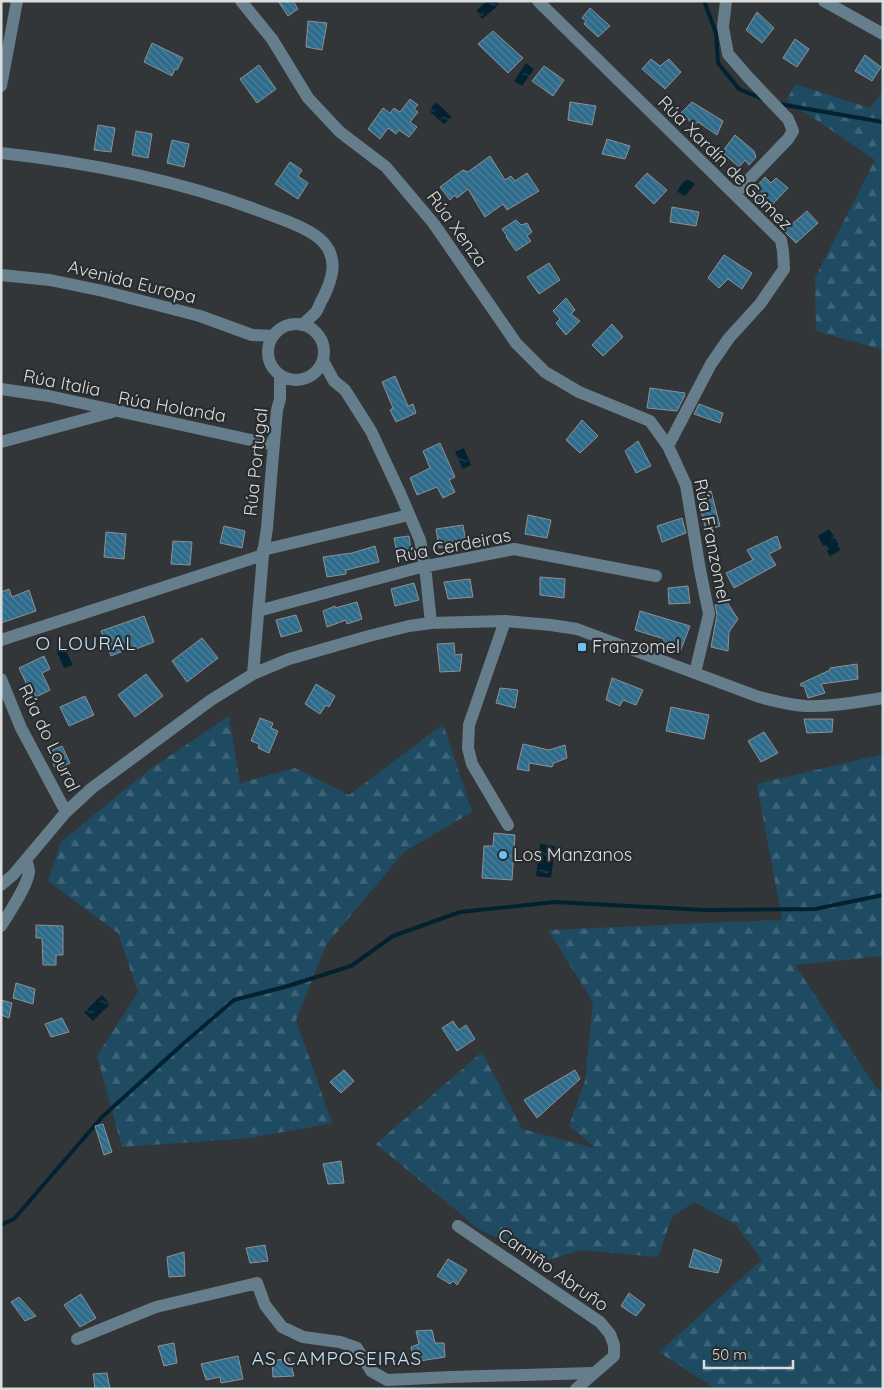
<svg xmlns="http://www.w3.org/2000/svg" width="884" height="1390" font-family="Quicksand,sans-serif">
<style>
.forest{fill:url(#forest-firs)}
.water{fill:url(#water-ripples)}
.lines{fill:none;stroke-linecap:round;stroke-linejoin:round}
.stream{stroke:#022232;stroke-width:4}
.building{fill:url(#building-back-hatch);stroke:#8d9193}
.minor{stroke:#667e8c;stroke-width:12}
.poi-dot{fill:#6cc2f3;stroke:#292c2e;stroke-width:2}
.labels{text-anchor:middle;stroke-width:4.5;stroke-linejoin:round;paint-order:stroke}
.street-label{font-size:18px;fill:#daddde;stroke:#292c2e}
.poi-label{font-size:18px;fill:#daddde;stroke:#292c2e;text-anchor:start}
.neighbourhood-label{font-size:19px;letter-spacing:1px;fill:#c5e3f5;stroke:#292c2e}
</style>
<defs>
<pattern id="forest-firs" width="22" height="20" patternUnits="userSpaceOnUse" patternTransform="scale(1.25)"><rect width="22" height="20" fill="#1f4b62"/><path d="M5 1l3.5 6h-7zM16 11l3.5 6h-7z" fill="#3f6478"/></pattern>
<pattern id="water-ripples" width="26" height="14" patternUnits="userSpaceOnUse" patternTransform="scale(1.25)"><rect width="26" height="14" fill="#022232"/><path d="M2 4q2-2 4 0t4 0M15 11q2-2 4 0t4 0" fill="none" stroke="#26424f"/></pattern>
<pattern id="building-back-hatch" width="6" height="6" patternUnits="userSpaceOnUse" patternTransform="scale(1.25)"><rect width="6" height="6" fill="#2f6b8b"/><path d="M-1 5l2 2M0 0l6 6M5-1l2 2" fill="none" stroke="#4d809b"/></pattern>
</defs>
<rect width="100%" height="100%" fill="#333638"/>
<path class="forest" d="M795 84 870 108 883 91V350L816 331 815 278 875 160 787 100Z
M229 716 240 783 295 768 349 795 443 724 472 812 404 852 326 945 296 1020 332 1123 250 1138 122 1147 97 1056 138 992 118 933 48 881 61 842 149 770Z
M883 754V956L795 965 875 1086 883 1093V1389H716L659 1352 762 1260 736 1225 694 1202 672 1217 658 1257 581 1250 548 1260 480 1230 376 1144 482 1052 522 1129 597 1149 569 1126 585 1081 593 1002 548 930 782 920 757 784Z"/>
<path class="water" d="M487 1H496L499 5 482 19 476 11Z
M526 63 534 69 522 86 514 81Z
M436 102 452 117 444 124 429 111Z
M687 178 695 184 685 196 676 191Z
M464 448 471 465 463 469 455 452Z
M829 529 836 539 840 550 830 557 827 551 829 549 826 545 823 546 818 536Z
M64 647 73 665 64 668 56 650Z
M540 844 555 846 551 878 536 876Z
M102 995 110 1004 93 1021 84 1012Z"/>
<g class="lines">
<path class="stream" d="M704 1 716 33 718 63 739 89 763 99
M779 104 883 122
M1 1225 14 1219 102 1117 184 1043 234 1000 288 986 351 966 393 936 460 912 555 902 705 910 815 909 883 895"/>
</g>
<path class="building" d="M278 1H293L298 9 288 16Z
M590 8 610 26 598 37 584 24 586 21 582 18Z
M757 12 774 28 762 43 746 30Z
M308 21 327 23 322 50 306 47Z
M493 31 523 58 508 73 478 44Z
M795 39 809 49 797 67 783 58Z
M152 43 183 58 177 70 175 69 172 76 144 62Z
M865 55 881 67 872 81 855 71Z
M651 59 660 66 669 59 681 72 665 89 642 69Z
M259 65 276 89 257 103 240 79Z
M544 66 564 80 553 96 532 81Z
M410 99 418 105 414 109 418 112 410 122 417 127 409 137 399 130 396 134 388 128 380 139 368 129 383 108 390 113 394 108 400 112Z
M570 102 596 106 592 125 568 120Z
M692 102 723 121 717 135 698 122 694 125 681 113Z
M98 125 115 128 111 152 94 150Z
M136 131 152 134 148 158 132 155Z
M735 135 754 151 756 157 749 165 745 160 739 167 722 152Z
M607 139 630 146 625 159 602 154Z
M172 140 189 144 184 167 167 163Z
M490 156 505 180 511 176 515 181 527 173 539 191 507 210 503 204 485 217 468 189 457 198 455 195 450 200 440 187 463 170 468 172Z
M290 162 302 170 298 176 308 183 298 199 275 184Z
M647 173 667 190 654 204 635 186Z
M765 177 771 183 776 178 788 188 768 209 751 193Z
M672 207 699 212 696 226 670 222Z
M807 211 818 223 796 243 784 231Z
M516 220 521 225 527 223 532 232 527 236 531 241 516 251 506 237 507 236 502 229Z
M724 255 752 273 742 289 728 279 719 288 708 278Z
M549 263 560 280 539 294 527 277Z
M566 298 575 310 571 314 580 321 566 335 556 323 560 319 553 311Z
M612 324 623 337 603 356 592 345Z
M395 376 408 406 413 404 416 413 396 422 390 410 393 408 382 382Z
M650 388 685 393 684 397 677 411 647 408Z
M699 404 723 413 720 423 694 414Z
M582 420 598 436 580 453 566 440Z
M638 441 651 466 636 473 625 451Z
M440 443 455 477 449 480 455 492 443 498 437 487 417 495 410 478 430 468 423 451Z
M711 491 720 526 706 530 697 496Z
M528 515 551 520 547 538 525 534Z
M682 518 686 533 662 542 657 526Z
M463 525 466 543 439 548 436 529Z
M224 526 245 531 242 548 220 543Z
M106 532 126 534 124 559 104 557Z
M409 536 412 556 398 558 394 538Z
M777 536 781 548 769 554 776 565 734 588 726 573 753 560 747 550Z
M173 541 192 542 190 565 171 564Z
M375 546 379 562 346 570V574L327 577 323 557 352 553Z
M540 577 565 579 564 598 540 595Z
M470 579 473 597 448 599 444 582Z
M414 583 419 600 395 606 391 589Z
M688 586 690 603 669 604 668 588Z
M9 589 12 597 29 590 36 611 1 623V592Z
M357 602 362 619 347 624 346 620 327 627 323 611 335 606V608Z
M727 602 738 619 729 632 728 651 711 647 717 615 715 605Z
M640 611 690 626 680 652 663 647 664 639 635 630Z
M296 615 302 631 281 637 276 620Z
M144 616 154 642 136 649 135 646 111 656 101 631Z
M202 638 218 658 187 682 172 661Z
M454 643 455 655 462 654 460 671 440 672 437 644Z
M44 656 50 669 42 673 50 690 36 697 30 683 27 685 19 668Z
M857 664 858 679 821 684 825 693 808 698 804 686H801L800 684 830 670V668Z
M146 674 163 696 135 717 118 695Z
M612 678 643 690 636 705 623 700 620 706 606 700Z
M316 684 335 696 329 707 326 705 320 714 305 704Z
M500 688 518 690 515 708 496 703Z
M85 696 94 715 69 726 60 707Z
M671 707 709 715 704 739 666 731Z
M260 718 273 723 271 728 278 731 269 753 258 748 259 744 251 741Z
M804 719H833L832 732 807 733Z
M764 732 778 753 761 762 748 741Z
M523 744 549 750 565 745 567 758 554 763 552 767 529 763V771L517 769Z
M62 746 70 763 56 770 48 752Z
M494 833 515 835 512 880 482 878 484 846H493Z
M36 925 63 926V955H56V965H43L42 938H36Z
M16 983 35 989 33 1004 13 998Z
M1 1000 12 1003 9 1018 1 1015Z
M62 1018 69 1032 51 1037 45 1024Z
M453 1021 459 1030 466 1025 475 1039 457 1051 442 1028Z
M344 1070 354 1081 341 1093 330 1082Z
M575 1070 580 1079 537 1118 524 1100Z
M103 1124 112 1152 104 1155 95 1126Z
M341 1161 344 1183 328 1184 323 1164Z
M265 1245 268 1261 250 1263 246 1248Z
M694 1249 722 1260 718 1273 689 1267Z
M184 1252 185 1276 169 1277 167 1257Z
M448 1259 467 1270 457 1285 453 1281 450 1284 437 1276Z
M629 1293 645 1305 636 1316 621 1306Z
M81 1294 96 1318 80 1327 64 1305Z
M19 1297 36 1316 25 1321 11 1302Z
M432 1330 435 1343H444L445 1357 413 1362 411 1347 419 1344 416 1331Z
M174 1343 177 1363 164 1366 158 1346Z
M238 1356 243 1379 221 1383 220 1377 206 1380 201 1364Z
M289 1358 294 1376 273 1377 272 1361Z
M107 1373 110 1389H95L93 1374Z"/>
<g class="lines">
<path class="minor" d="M241 1 272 39 308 98 340 132 386 167 434 224 516 343 545 372 579 392 650 421 668 446 686 485 700 570 709 614 695 673
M538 1 781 240 783 251 784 269 760 304 729 338 711 364 668 446
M726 1 723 27 728 54 748 77 788 119 793 131 788 139 735 194
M824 1 883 34
M1 86 17 1
M1 153C93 163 187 182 273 216 289 222 312 230 323 242 339 259 332 280 323 298 320 302 319 308 316 312 312 316 307 321 302 325
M1 275 50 280 103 291 200 316 252 335 273 336
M268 352a28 28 0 1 1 56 0a28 28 0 1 1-56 0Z
M323 361 334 381 345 390 371 431 400 493 420 540 425 566 431 623
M1 389 49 396 274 445
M1 442 112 412
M263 550 409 515
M263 555 267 528 272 466 277 410 280 399V375
M258 611 417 568 514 549 656 576
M505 621 469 725 468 748 472 764 508 825
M1 640 263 555 253 674
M1 679 21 728 66 812
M1 885 13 875 66 812 92 788 211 700 253 674 289 659 369 636 409 626 431 623 505 621 551 625 577 629 759 697C774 701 789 705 805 706 831 707 857 702 883 698
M1 926C9 913 27 887 29 872 29 867 28 865 26 861
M458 1226 600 1322 610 1334 614 1345V1356L576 1389
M77 1339 156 1307 257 1283 265 1305 282 1327 303 1337 340 1342 357 1348 371 1371 387 1380 451 1377 592 1373"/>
</g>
<g class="poi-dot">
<rect x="577" y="642" width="10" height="10" rx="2.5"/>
<circle cx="503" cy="855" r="5"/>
</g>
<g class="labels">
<g class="street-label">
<text transform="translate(725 163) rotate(45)" y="6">Rúa Xardín de Gómez</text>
<text transform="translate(457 229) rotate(54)" y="6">Rúa Xenza</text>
<text transform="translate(132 282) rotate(14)" y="6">Avenida Europa</text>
<text transform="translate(62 383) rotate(11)" y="6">Rúa Italia</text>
<text transform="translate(172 407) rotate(10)" y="6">Rúa Holanda</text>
<text transform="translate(256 462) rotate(-84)" y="6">Rúa Portugal</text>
<text transform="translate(712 541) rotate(79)" y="6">Rúa Franzomel</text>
<text transform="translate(453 546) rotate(-11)" y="6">Rúa Cerdeiras</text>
<text transform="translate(49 738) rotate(64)" y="6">Rúa do Loural</text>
<text transform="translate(553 1270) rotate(35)" y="6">Camiño Abruño</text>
</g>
<g class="poi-label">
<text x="592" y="653">Franzomel</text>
<text x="513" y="861">Los Manzanos</text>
</g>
<g class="neighbourhood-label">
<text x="86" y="650">O LOURAL</text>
<text x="337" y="1365">AS CAMPOSEIRAS</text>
</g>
</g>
<rect width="884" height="1390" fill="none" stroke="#daddde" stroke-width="5"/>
<path d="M704 1360v8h89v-8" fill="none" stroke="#daddde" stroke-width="2.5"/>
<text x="712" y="1360" font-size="15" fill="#daddde" stroke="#292c2e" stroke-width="4" paint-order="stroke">50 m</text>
</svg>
